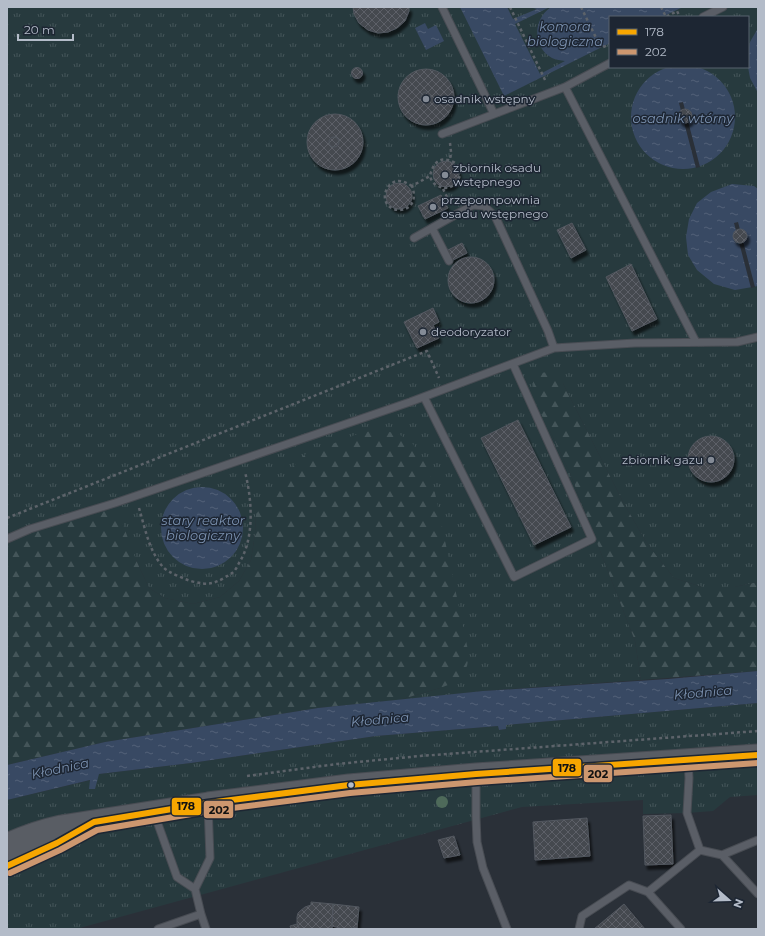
<svg xmlns="http://www.w3.org/2000/svg" width="765" height="936" font-family="Montserrat,sans-serif">
<style>
.grass{fill:url(#grass-tufts);fill-rule:evenodd}
.forest{fill:url(#forest-firs)}
.water{fill:url(#water-ripples)}
.pier{fill:#2a3038}
.building{fill:url(#building-cross-hatch);stroke:#52575f;filter:url(#shadow)}
.lines{fill:none;stroke-linecap:round;stroke-linejoin:round}
.lane-casing{stroke:#484c53;stroke-width:9}
.secondary-casing{stroke:#484c53;stroke-width:23}
.path{stroke:#5d636a;stroke-width:2.5;stroke-dasharray:3 3;stroke-linecap:butt}
.lane{stroke:#5a5e66;stroke-width:7}
.secondary{stroke:#595d64;stroke-width:21}
.bus-1-casing{stroke:#1d2633;stroke-width:9}
.bus-2-casing{stroke:#1d2633;stroke-width:9}
.bus-1{stroke:#f7a600;stroke-width:6}
.bus-2{stroke:#cd976f;stroke-width:6}
.tree{fill:#4e6a5a}
.poi-dot{fill:#848b96;stroke:#1d2633;stroke-width:1.5}
.bus-dot{fill:#b4bcc9;stroke:#1d2633;stroke-width:1.5}
.labels{text-anchor:middle;stroke-width:3;stroke-linejoin:round;paint-order:stroke}
.poi-label{font-size:12px;fill:#b4bcc9;stroke:#1d2633;text-anchor:start}
.water-label{font-size:13px;font-style:italic;fill:#7c92b1;stroke:#1d2633}
.line-badge{stroke:#1d2633;stroke-width:1.5}
.pale-badge-label{font-size:11px;text-anchor:middle;font-weight:bold;fill:#111}
</style>
<defs>
<pattern id="grass-tufts" width="24" height="20" patternUnits="userSpaceOnUse"><rect width="24" height="20" fill="#273a3e"/><path d="M3 7l-1-3M5 7V3M7 7l1-3M15 17l-1-3M17 17v-4M19 17l1-3" fill="none" stroke="#445559"/></pattern>
<pattern id="forest-firs" width="22" height="20" patternUnits="userSpaceOnUse"><rect width="22" height="20" fill="#273a3e"/><path d="M5 1l3.5 6h-7zM16 11l3.5 6h-7z" fill="#445559"/></pattern>
<pattern id="water-ripples" width="26" height="14" patternUnits="userSpaceOnUse"><rect width="26" height="14" fill="#384963"/><path d="M2 4q2-2 4 0t4 0M15 11q2-2 4 0t4 0" fill="none" stroke="#526178"/></pattern>
<pattern id="building-cross-hatch" width="8" height="8" patternUnits="userSpaceOnUse"><rect width="8" height="8" fill="#444950"/><path d="M0 0l8 8M0 8l8-8" fill="none" stroke="#5d6168"/></pattern>
<filter id="shadow"><feDropShadow dx="2.5" dy="4.5" stdDeviation="1" flood-color="#0009"/></filter>
</defs>
<rect width="100%" height="100%" fill="#2a3038"/>
<path class="grass" d="M7 7H758V582L734 587H702L674 578 648 545 623 502 575 407 563 383 549 429 570 473 623 610 635 641 641 680 483 691 399 700 440 688 256 515 255 534 251 560 239 581 220 597 193 604 165 598 149 588 136 560 30 529 7 533ZM610 17H748V67H610Z
M758 703V795L730 797 713 811 687 813 643 814V800L522 807 76 929H7V800L91 780 99 774 191 763 376 736 498 726 499 730 506 729V725Z"/>
<path class="forest" d="M553 371 563 383 575 407 623 502 648 545 674 578 702 587H734L758 582V671L641 680 635 641 623 610 570 473 549 429 534 397 533 382 541 373Z
M374 430 397 433 412 443 427 464 434 488 469 655 467 666 456 682 440 688 399 700 318 708 105 742 7 765V533L30 529 115 503 136 560 149 588 165 598 193 604 220 597 239 581 251 560 255 534 256 515 266 496 304 455 355 435Z"/>
<path class="water" d="M460 7H507L513 19 537 9 529 7H550L515 24 540 74 565 61C561 60 556 60 552 58 532 47 533 19 551 7H683L662 17H610V43L504 96Z
M425 23 428 29 436 25 444 41 426 50 415 28Z
M758 28V93L750 78 748 67V53L750 42Z
M631 117a52 52 0 1 1 104 0a52 52 0 1 1-104 0Z
M732 184 754 186 758 189V286L735 290 714 284 697 270 688 255 686 237 689 219 697 203 711 192Z
M161 528a41 41 0 1 1 82 0a41 41 0 1 1-82 0Z
M758 671V703L506 725V729L499 730 498 726 376 736 191 763 99 774 95 789H89L90 780 7 800V765L105 742 318 708 483 691 668 679Z"/>
<path class="pier" d="M683 102 700 167 696 168 679 103Z
M738 222 755 287 751 288 734 223Z"/>
<path class="building" d="M353 7H409V11L405 21 397 28 388 32 378 33 368 30 359 23 354 14Z
M351.5 73a5.5 5.5 0 1 1 11 0a5.5 5.5 0 1 1-11 0Z
M398 97a28 28 0 1 1 56 0a28 28 0 1 1-56 0Z
M421 97a5 5 0 1 1 10 0a5 5 0 1 1-10 0Z
M678 116a7 7 0 1 1 14 0a7 7 0 1 1-14 0Z
M307 142a28 28 0 1 1 56 0a28 28 0 1 1-56 0Z
M329 142a5 5 0 1 1 10 0a5 5 0 1 1-10 0Z
M433 174a13 13 0 1 1 26 0a13 13 0 1 1-26 0Z
M386 196a13 13 0 1 1 26 0a13 13 0 1 1-26 0Z
M441 195 448 208 425 219 418 206Z
M572 223 586 250 571 258 557 230Z
M733 236a7 7 0 1 1 14 0a7 7 0 1 1-14 0Z
M462 243 467 253 451 261 446 251Z
M448 280a23 23 0 1 1 46 0a23 23 0 1 1-46 0Z
M631 264 657 319 632 331 606 277Z
M433 308 439 322 433 325 439 338 417 348 404 322Z
M518 420 571 527 534 545 481 438Z
M688 459a23 23 0 1 1 46 0a23 23 0 1 1-46 0Z
M671 815 673 864 645 865 643 816Z
M587 818 590 856 535 860 533 822Z
M454 836 460 855 444 858 438 840Z
M311 902 333 904 332 929H299L297 923V917L298 913 300 911 305 907 311 905Z
M333 904 359 907 357 928 352 927 351 929H339L340 928 332 926Z
M624 904 645 929H594Z
M297 924 300 929H291L290 926Z"/>
<g class="lines">
<g class="lane-casing">
<path id="lane" d="M442 7 494 114
M703 17 723 7
M565 87 696 342
M442 134 565 87 610 63
M432 228 449 261
M414 238 473 205 484 206 495 216 548 331 554 348 635 343 737 342 758 337
M424 397 514 577 592 539 513 364
M7 539 30 529 115 503 410 402 554 348
M688 762 689 778 687 813 700 850
M476 777V817L477 842 483 868 507 929
M154 813 177 877 195 889
M722 855 758 894
M648 892 700 850 722 855 758 840
M201 914 206 929
M158 929 201 914 195 889 210 858 208 805
M579 929 582 916 629 885 648 892 681 929"/>
</g>
<g class="secondary-casing">
<path id="secondary" d="M7 844C25 836 42 830 61 826L208 803 349 785 476 774 758 755
M7 866 57 843 84 828"/>
</g>
<path class="path" d="M510 7 546 82
M581 7 601 48 610 44
M661 7 666 17 677 11 680 17
M450 143 451 152 450 160
M412 186C405 182 398 178 391 184 388 186 386 190 385 194 382 217 423 216 412 186L430 176C431 181 434 184 438 186 453 194 467 175 456 164 455 162 451 161 448 160 437 157 432 167 430 176
M443 189 450 203
M139 508C145 528 149 551 163 567 167 572 188 581 195 582 208 585 213 584 224 578 227 576 230 575 232 573 235 571 237 567 239 563 255 538 252 499 245 472
M7 518 427 351 439 378
M247 776 337 764 420 756 758 731"/>
<use href="#lane" class="lane"/>
<use href="#secondary" class="secondary"/>
<g class="bus-1-casing">
<path id="bus-1" d="M7 866 57 843 94 822 208 803 349 785 476 774 758 755"/>
</g>
<g class="bus-2-casing">
<path id="bus-2" d="M10 873 60 850 97 830 209 811 350 793 477 782 758 763"/>
</g>
<use href="#bus-1" class="bus-1"/>
<use href="#bus-2" class="bus-2"/>
</g>
<circle class="tree" cx="442" cy="802" r="6"/>
<g class="poi-dot">
<circle cx="426" cy="99" r="4"/>
<circle cx="445" cy="175" r="4"/>
<circle cx="433" cy="207" r="4"/>
<circle cx="423" cy="332" r="4"/>
<circle cx="711" cy="460" r="4"/>
</g>
<circle class="bus-dot" cx="351" cy="785" r="3.5"/>
<g class="labels">
<g class="poi-label">
<text x="434" y="103">osadnik wstępny</text>
<text x="453" y="172">zbiornik osadu<tspan x="453" dy="14">wstępnego</tspan></text>
<text x="441" y="204">przepompownia<tspan x="441" dy="14">osadu wstępnego</tspan></text>
<text x="431" y="336">deodoryzator</text>
<text x="703" y="464" text-anchor="end">zbiornik gazu</text>
</g>
<g class="water-label">
<text x="565" y="31">komora<tspan x="565" dy="15">biologiczna</tspan></text>
<text x="683" y="123">osadnik wtórny</text>
<text x="203" y="525">stary reaktor<tspan x="203" dy="15">biologiczny</tspan></text>
<text transform="translate(703 692) rotate(-5)" y="5">Kłodnica</text>
<text transform="translate(380 719) rotate(-5)" y="5">Kłodnica</text>
<text transform="translate(60 768) rotate(-12)" y="5">Kłodnica</text>
</g>
</g>
<g class="line-badge">
<rect x="552" y="758" width="30" height="19" rx="4" fill="#f7a600"/>
<rect x="583" y="764" width="30" height="19" rx="4" fill="#cd976f"/>
<rect x="171" y="797" width="31" height="19" rx="4" fill="#f7a600"/>
<rect x="203" y="800" width="31" height="19" rx="4" fill="#cd976f"/>
</g>
<g class="pale-badge-label">
<text x="567" y="772">178</text>
<text x="598" y="778">202</text>
<text x="186" y="810">178</text>
<text x="219" y="814">202</text>
</g>
<rect width="765" height="936" fill="none" stroke="#b4bcc9" stroke-width="16"/>
<rect x="609" y="16" width="140" height="52" fill="#1d2633" stroke="#59626f"/>
<rect x="617" y="29" width="20" height="6" fill="#f7a600" stroke="#59626f"/>
<text x="645" y="36" font-size="12" fill="#b4bcc9">178</text>
<rect x="617" y="49" width="20" height="6" fill="#cd976f" stroke="#59626f"/>
<text x="645" y="56" font-size="12" fill="#b4bcc9">202</text>
<g transform="translate(729 900) rotate(110)" stroke="#1d2633" stroke-width="3" paint-order="stroke">
<path d="M0-3L7 15L0 10L-7 15Z" fill="#b4bcc9"/>
<text y="-6" font-size="11" font-weight="bold" text-anchor="middle" fill="#b4bcc9">N</text>
</g>
<path d="M18 34v6h55v-6" fill="none" stroke="#b4bcc9" stroke-width="2"/>
<text x="24" y="34" font-size="12" fill="#b4bcc9" stroke="#1d2633" stroke-width="3" paint-order="stroke">20 m</text>
</svg>
